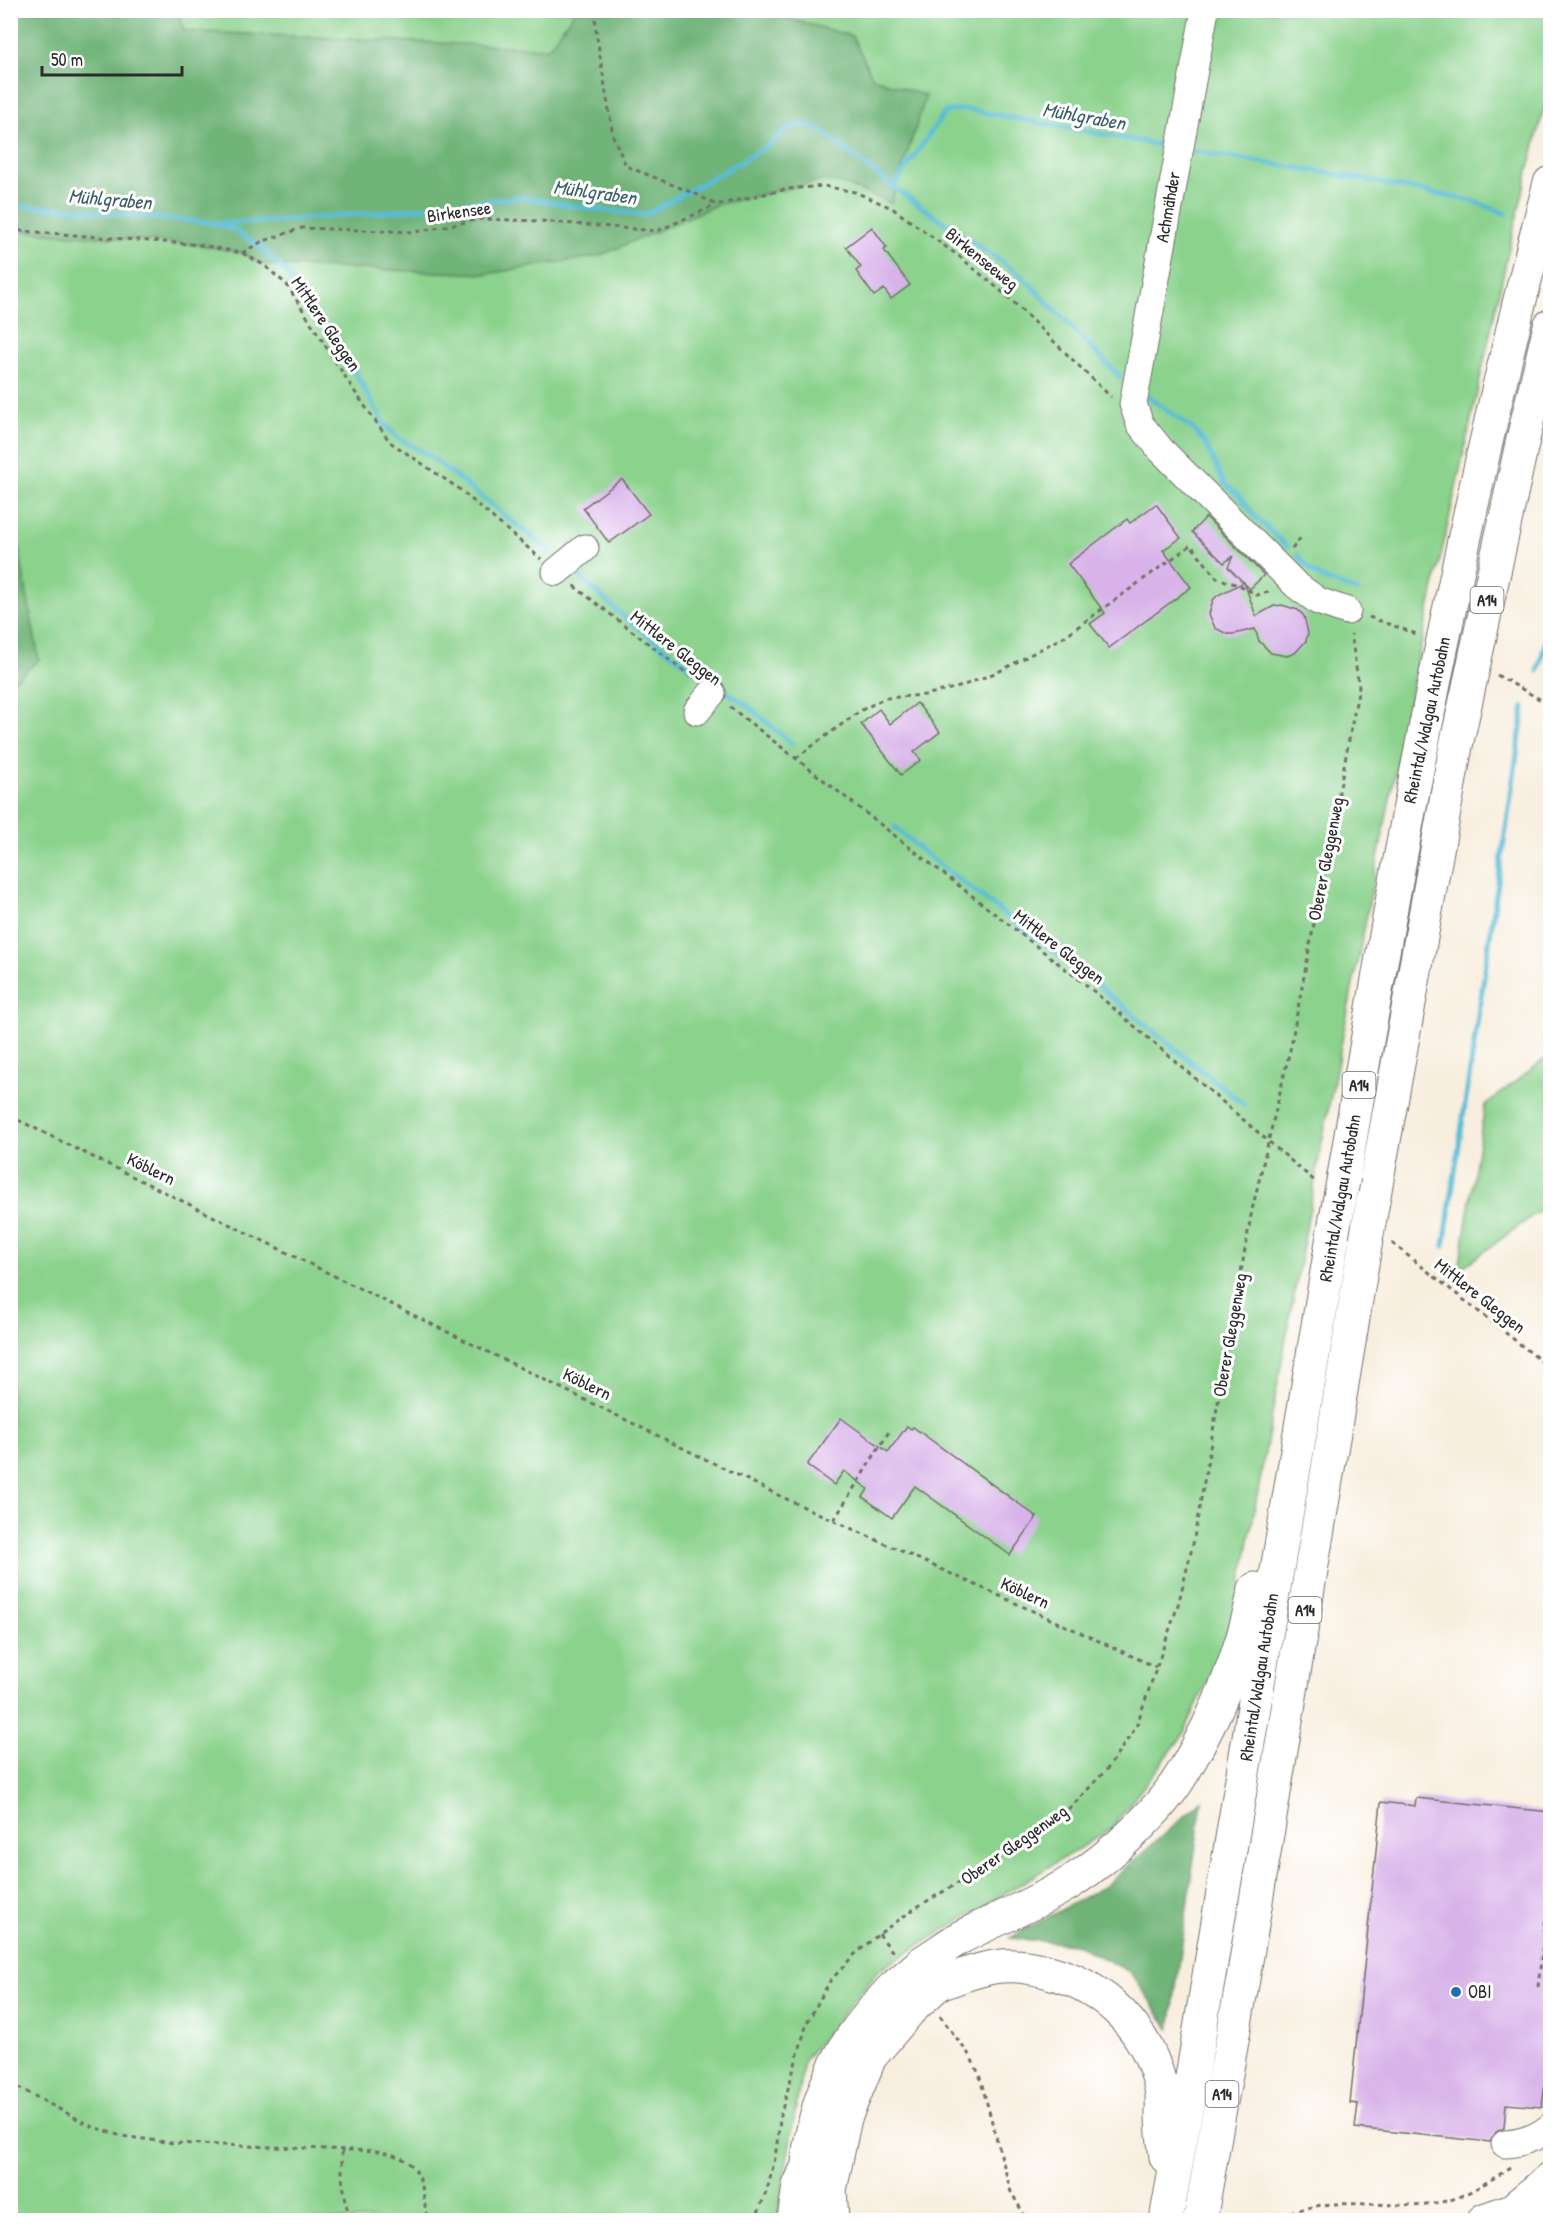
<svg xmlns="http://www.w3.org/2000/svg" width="1561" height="2231" font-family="'Patrick Hand',sans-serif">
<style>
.green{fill:#8bd28d;stroke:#5b7e5c;stroke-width:1.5}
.forest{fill:#70b478;stroke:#4e7052;stroke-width:1.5}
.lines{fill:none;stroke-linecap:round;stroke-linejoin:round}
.stream{stroke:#58bcd6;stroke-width:5}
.building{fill:#d8b2e9}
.minor-casing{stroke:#736f6a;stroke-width:29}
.major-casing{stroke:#736f6a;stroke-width:35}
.highway-casing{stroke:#736f6a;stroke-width:35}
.path{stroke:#736f6a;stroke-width:3;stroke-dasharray:4.5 4.5;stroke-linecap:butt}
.minor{stroke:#fff;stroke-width:27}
.major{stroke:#fff;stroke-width:33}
.highway{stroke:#fff;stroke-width:33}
.highway-bridge-casing{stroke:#736f6a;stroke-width:35;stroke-linecap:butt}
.highway-bridge{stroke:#fff;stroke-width:33}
.poi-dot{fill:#1f6fb2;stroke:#fff;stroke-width:2}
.labels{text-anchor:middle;stroke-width:6;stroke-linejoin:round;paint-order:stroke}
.shield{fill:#fff;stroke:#6b6b6b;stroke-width:1.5}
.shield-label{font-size:16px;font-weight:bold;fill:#2b2b2b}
.street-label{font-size:18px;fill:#2b2b2b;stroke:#fff}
.poi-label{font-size:18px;fill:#2b2b2b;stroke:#fff;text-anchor:start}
.water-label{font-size:20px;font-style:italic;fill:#3b5e67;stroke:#fff}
</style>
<rect width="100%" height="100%" fill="#fff"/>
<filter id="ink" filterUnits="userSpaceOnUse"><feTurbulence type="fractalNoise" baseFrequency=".0167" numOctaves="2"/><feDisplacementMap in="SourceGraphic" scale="12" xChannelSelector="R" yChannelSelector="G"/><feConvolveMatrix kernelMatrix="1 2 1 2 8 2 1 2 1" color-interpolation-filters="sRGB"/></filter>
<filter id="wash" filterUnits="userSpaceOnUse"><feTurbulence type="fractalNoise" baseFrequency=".008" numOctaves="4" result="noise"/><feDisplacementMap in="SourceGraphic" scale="24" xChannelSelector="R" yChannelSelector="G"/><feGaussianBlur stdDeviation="1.35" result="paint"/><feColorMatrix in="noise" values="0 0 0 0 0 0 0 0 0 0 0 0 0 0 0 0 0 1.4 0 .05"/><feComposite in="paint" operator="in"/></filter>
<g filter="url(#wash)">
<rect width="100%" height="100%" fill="#f8eede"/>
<path class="green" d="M11 11H1550V84L1509 248 1413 682 1324 1131 1234 1622 1183 1735 1111 1829 880 1969 804 2060 777 2220H11Z
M1550 1055V1203L1459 1270 1485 1105Z"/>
<path class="forest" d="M10 11H178L184 31 548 48 575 11H759L852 36 873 78 926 96 891 203 849 186 825 180 716 205 599 256 487 274 264 265 242 253 201 245 11 230Z
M11 506 39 660 11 683H10Z
M1202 1801 1170 2029 1130 1972 1075 1944 1010 1938 1105 1886Z"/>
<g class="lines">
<path class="stream" d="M1193 151 1334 174 1473 201 1506 214
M893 187 1022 276 1120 377
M10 206 78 209 124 215 214 223 261 222 375 213 522 197 585 208 645 215 721 173 772 143 782 133 796 125 811 126 825 133 893 187 945 112 965 109 1160 145
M220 225 233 229 261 248 285 271 355 372 385 425 399 439 427 454 554 554
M1143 393 1193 429 1205 443 1225 484 1241 497 1255 517 1287 546
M1298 555C1314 580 1332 582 1358 591
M575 572 616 610 670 653 747 705 792 744
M1538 671 1550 624
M895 827 924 853 1085 975 1244 1105
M1444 1246 1524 707"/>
</g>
<g id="blocks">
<path class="building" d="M872 227 887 248 884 250 910 285 891 299 884 289 874 296 856 271 861 267 846 247Z
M622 479 649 514 609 543 583 508Z
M1156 504 1181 538 1163 550 1191 587 1109 648 1090 624 1105 613 1068 564 1127 519 1130 523Z
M1206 517 1264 575 1250 589 1228 567 1233 556 1224 563 1192 532Z
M1244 582 1256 616 1274 606 1282 605 1298 610 1304 616 1308 633 1306 641 1295 653 1287 656 1271 653 1259 641 1255 629 1234 634H1227L1215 628 1209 614 1213 600 1218 595Z
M917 703 940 732 914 752 921 760 901 775 861 724 879 709 890 724Z
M841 1418 888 1452 907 1426 911 1429 913 1427 1037 1517 1010 1555 915 1486 892 1518 863 1497 868 1489 844 1471 834 1485 807 1465Z
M1416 1798 1551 1812V2034L1542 2107 1506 2104 1504 2128 1496 2132 1490 2142 1355 2128 1358 2104 1350 2103 1381 1802 1415 1806Z"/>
</g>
</g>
<g filter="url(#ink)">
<use href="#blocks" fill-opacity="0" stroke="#736f6a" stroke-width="1.5"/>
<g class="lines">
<g class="minor-casing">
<path id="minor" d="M1205 10 1133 404 1140 424 1161 450 1296 585 1318 601 1347 611
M556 572 585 548
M697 711 712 693
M1505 2144C1522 2143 1537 2138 1550 2127"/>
</g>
<g class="major-casing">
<path id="major" d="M794 2220 799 2186 805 2172
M1484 2220 1512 2210 1550 2179
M1545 2220 1550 2212"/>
</g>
<g class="highway-casing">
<path id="highway" d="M1344 1176C1400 843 1463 510 1550 183
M1373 1201 1456 746 1523 439 1550 326
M923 1962C936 1954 948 1945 961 1937 998 1918 1036 1904 1071 1882 1111 1856 1160 1812 1184 1771 1217 1715 1242 1652 1255 1589
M937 1985C955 1978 975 1970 994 1967 1012 1964 1032 1967 1049 1972 1106 1987 1148 2030 1161 2088 1163 2097 1162 2107 1162 2116 1162 2130 1164 2143 1166 2157
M832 2219 830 2190 845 2118 870 2057 910 2010
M812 2220C812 2202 809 2184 808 2166 808 2153 811 2138 814 2125 828 2067 852 2031 893 1988
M1166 2220 1193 2071 1336 1218
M1200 2220 1243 1979 1366 1240"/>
</g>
<path class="path" d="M595 10 596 31 613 136 626 166 698 195 716 205 787 189 824 186 855 192 892 208 960 257 1007 296 1111 397
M10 230 201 245 242 253 264 265 287 285 353 389 390 442 458 488 541 559
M242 253 261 242 302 228 415 232 481 219 540 221 657 231 716 205
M1292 549 1302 536
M574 586 694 679
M1369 617 1419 635
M1497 675 1550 705
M730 707 1090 988 1317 1183
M796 758 860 711 885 698 925 695 959 687 1000 671 1065 636 1191 545 1217 578 1241 586 1257 595 1271 591
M10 1116 780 1496 1156 1667
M1392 1243 1550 1368
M834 1520 890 1430
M879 1934 895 1955
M1538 1987 1546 1916
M1547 1990 1550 1951
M940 2016 970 2056 979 2074 1011 2192 1026 2218 1030 2220
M1548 2044H1550
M10 2083 91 2126 121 2136 173 2143 376 2151C424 2159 421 2179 427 2220
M342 2151V2177L349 2220
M752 2220 758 2213 768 2187 775 2158 781 2113 807 2023 830 1981 854 1955 879 1934 917 1907 1018 1848 1073 1805 1108 1768 1136 1727 1178 1605 1193 1544 1252 1210 1290 1050 1359 687 1351 634
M1264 2220C1288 2213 1310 2205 1335 2204 1372 2202 1410 2209 1446 2201 1470 2195 1491 2179 1512 2167"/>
<use href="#minor" class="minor"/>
<use href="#major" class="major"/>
<use href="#highway" class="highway"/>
<g class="highway-bridge-casing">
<path id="highway-bridge" d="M1336 1218 1344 1176
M1366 1240 1373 1201
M893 1988 923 1962
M910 2010 937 1985"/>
</g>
<use href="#highway-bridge" class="highway-bridge"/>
</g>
</g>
<circle class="poi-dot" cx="1456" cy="1992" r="6"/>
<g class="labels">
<g class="shield">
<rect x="1470.5" y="587" width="33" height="26" rx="4.5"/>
<rect x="1342.5" y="1072" width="33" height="26" rx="4.5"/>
<rect x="1288.5" y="1597" width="33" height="26" rx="4.5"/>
<rect x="1205.5" y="2081" width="33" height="26" rx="4.5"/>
</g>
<g class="shield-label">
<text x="1487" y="606">A14</text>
<text x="1359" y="1091">A14</text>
<text x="1305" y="1616">A14</text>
<text x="1222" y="2100">A14</text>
</g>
<g class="street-label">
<text transform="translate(1168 207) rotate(-80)" y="6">Achmähder</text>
<text transform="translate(459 212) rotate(-8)" y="6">Birkensee</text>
<text transform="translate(982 259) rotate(39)" y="6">Birkenseeweg</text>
<text transform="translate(326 324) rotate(56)" y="6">Mittlere Gleggen</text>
<text transform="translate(676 648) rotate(38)" y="6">Mittlere Gleggen</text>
<text transform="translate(1427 720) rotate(-78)" y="6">Rheintal/Walgau Autobahn</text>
<text transform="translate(1326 859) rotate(-79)" y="6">Oberer Gleggenweg</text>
<text transform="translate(1059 947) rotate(38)" y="6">Mittlere Gleggen</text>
<text transform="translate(151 1169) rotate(26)" y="6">Köblern</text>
<text transform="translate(1340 1198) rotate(-80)" y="6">Rheintal/Walgau Autobahn</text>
<text transform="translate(1480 1296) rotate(38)" y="6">Mittlere Gleggen</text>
<text transform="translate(1230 1335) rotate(-80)" y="6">Oberer Gleggenweg</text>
<text transform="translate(587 1384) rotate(26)" y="6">Köblern</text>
<text transform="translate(1025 1593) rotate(25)" y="6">Köblern</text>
<text transform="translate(1259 1677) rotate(-81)" y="6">Rheintal/Walgau Autobahn</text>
<text transform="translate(1014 1845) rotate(-35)" y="6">Oberer Gleggenweg</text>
</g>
<g class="poi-label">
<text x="1468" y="1998">OBI</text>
</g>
<g class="water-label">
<text transform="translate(1084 116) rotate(10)" y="7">Mühlgraben</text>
<text transform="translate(595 192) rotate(8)" y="7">Mühlgraben</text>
<text transform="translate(110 199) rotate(5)" y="7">Mühlgraben</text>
</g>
</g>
<rect width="1561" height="2231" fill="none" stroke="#fff" stroke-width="36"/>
<path d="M42 66v9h140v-9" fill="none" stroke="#2b2b2b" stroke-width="3"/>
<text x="51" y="66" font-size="18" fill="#2b2b2b" stroke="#ffffff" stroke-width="4.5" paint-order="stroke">50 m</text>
</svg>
